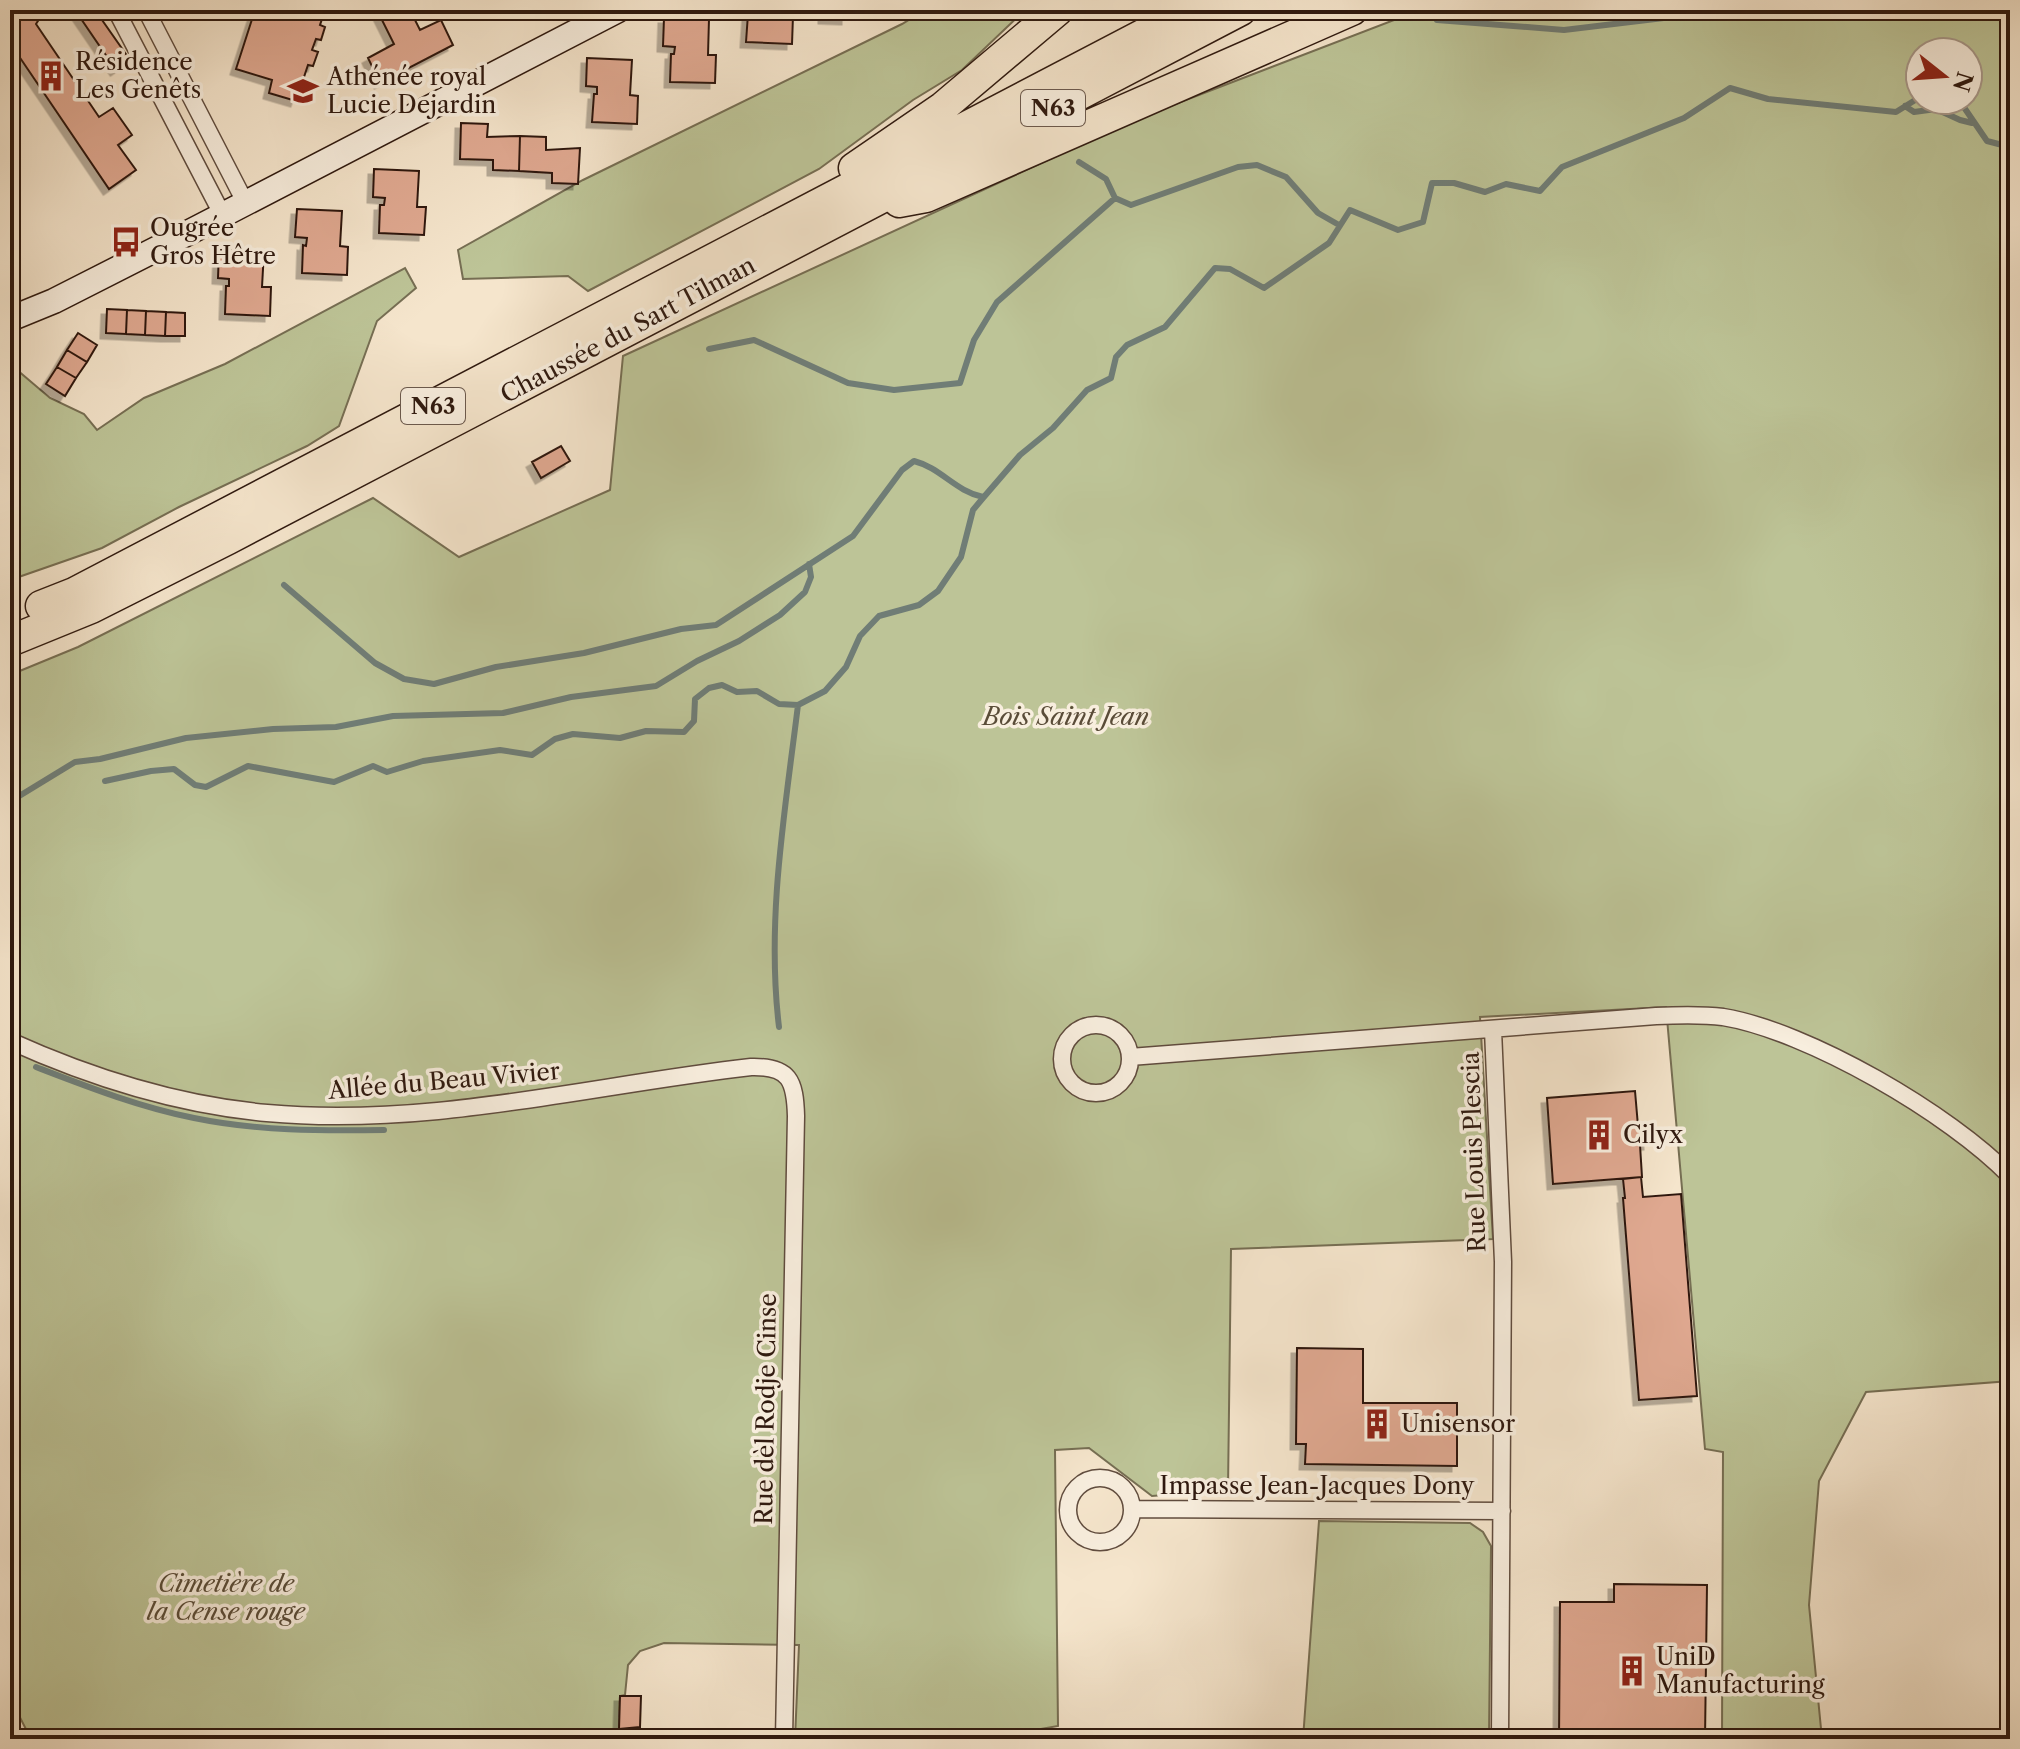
<svg xmlns="http://www.w3.org/2000/svg" width="2020" height="1749" font-family="'Libre Caslon Text',serif">
<style>
.green{fill:#bdc497;stroke:#766e53;stroke-width:2;fill-rule:evenodd}
.lines{fill:none;stroke-linecap:round;stroke-linejoin:round}
.stream{stroke:#707d76;stroke-width:6}
.building{fill:#dfa890;stroke:#2f190f;stroke-width:2;filter:url(#shadow)}
.street-casing{stroke:#604c3e;stroke-width:19}
.secondary-casing{stroke:#2f190f;stroke-width:27}
.highway-casing{stroke:#2f190f;stroke-width:33}
.street{stroke:#f8eede;stroke-width:16}
.secondary{stroke:#f8eede;stroke-width:24}
.highway{stroke:#f5e5cc;stroke-width:30}
.labels{text-anchor:middle;stroke-width:7;stroke-linejoin:round;paint-order:stroke}
.shield{fill:#f8eede;stroke:#6b594d;stroke-width:2}
.shield-label{font-size:22px;font-weight:bold;fill:#2f190f}
.poi-label{font-size:24px;fill:#2f190f;stroke:#f8eede;text-anchor:start}
.street-label{font-size:24px;fill:#2f190f;stroke:#f8eede}
.park-label{font-size:24px;font-style:italic;fill:#5a4c38;stroke:#f8eede}
</style>
<defs>
<filter id="shadow"><feDropShadow dx="-5.5" dy="5.5" stdDeviation="0" flood-color="#0004"/></filter>
</defs>
<rect width="100%" height="100%" fill="#f5e5cc"/>
<filter id="stains"><feTurbulence type="fractalNoise" baseFrequency=".0025" numOctaves="4"/><feColorMatrix values="0 0 0 0 .2 0 0 0 0 .09 0 0 0 0 .02 0 0 0 .5 -.17"/></filter>
<radialGradient id="worn" r=".72"><stop offset=".6" stop-color="#630" stop-opacity="0"/><stop offset="1" stop-color="#630" stop-opacity=".3"/></radialGradient>
<path class="green" d="M925 10H1025L962 70 913 100 819 169 588 291 568 276 463 279 458 250 583 180 902 24Z
M1420 10H2010V1381L1866 1392 1819 1481 1809 1605 1822 1739H1722L1723 1452 1705 1449 1666 1007 1480 1017 1493 1239 1231 1249 1228 1490 1152 1496 1089 1448 1055 1450 1058 1726 1024 1732 1015 1739H795L799 1645 664 1643 640 1651 628 1665 625 1695 620 1696 619 1729H629V1739H31L10 1698V675L78 647 373 498 459 557 610 490 623 356 1139 118ZM1920 52H1968V100H1920Z
M405 268 416 288 377 321 339 426 307 446 179 507 102 548 10 580V364L50 398 84 414 97 430 144 398 225 364Z
M1319 1521 1470 1523 1483 1532 1491 1546 1489 1739H1303Z"/>
<g class="lines">
<path class="stream" d="M1437 20 1564 30 1730 10
M1959 100 1987 141 2010 147
M1905 106 1914 112 1936 109 1960 120 1972 123
M1079 162 1106 179 1115 198 1131 205 1238 167 1257 165 1286 177 1318 213 1339 225
M709 349 754 340 848 383 894 390 960 383 974 340 997 302 1115 198
M284 585 375 663 404 679 434 684 496 667 584 653 681 629 716 625 853 536 902 470 914 461C941 468 955 491 983 497
M105 781 151 771 174 769 195 785 206 787 248 766 334 782 373 766 387 772 423 761 500 750 532 755 555 739 573 734 620 738 646 731 684 732 694 721 695 699 709 688 722 685 737 692 757 691 779 704 798 705 825 691 846 667 860 636 879 616 919 605 938 591 961 557 973 510 983 498 1020 455 1053 428 1087 390 1111 378 1116 357 1127 345 1165 327 1215 268 1230 269 1264 288 1329 243 1350 210 1398 230 1423 222 1432 183H1454L1485 192 1506 184 1540 191 1562 167 1684 118 1730 88 1768 99 1896 112 1920 97
M10 804 16 798 75 762 100 759 186 738 273 729 336 727 393 716 503 713 571 697 656 686 697 661 739 641 780 615 805 592 811 577 809 564
M779 1027C766 920 785 811 798 705
M10 1056H11
M36 1067C88 1087 139 1107 194 1118 257 1131 321 1131 384 1130"/>
</g>
<path class="building" d="M10 10H45L36 24 99 117 113 108 132 135 118 145 136 170 109 189 10 43Z
M75 10H95L130 60 116 70Z
M255 10H325L320 25 325 27 321 40 316 39 312 50 318 52 313 66 308 65 296 101 269 93 272 80 236 69Z
M377 10H410L420 30 441 20 453 45 380 83 368 58 394 44Z
M751 10H784V15L793 16 792 44 746 42 748 14H750Z
M824 10H847V19L824 18Z
M664 18 709 19 708 55H716L715 83 670 82 671 54H674L675 47 663 46Z
M587 58 632 60 630 95 638 96 637 124 592 122 594 94H597V87L586 86Z
M461 123 488 124 487 137 520 136 519 171 493 170V160L460 159Z
M520 136 546 137V150L580 148 578 184 552 183V173L519 171Z
M374 169 419 171 417 207H426L424 235 379 233 380 205H384L385 198 373 197Z
M297 209 342 211 340 246 348 247 347 275 302 273 303 245 306 246 307 238 295 237Z
M219 250 264 251 262 287H271L270 316 225 314 226 286H229V279L218 278Z
M107 309 127 310 126 334 106 333Z
M127 310 146 311 145 335 126 334Z
M146 311 166 312 165 336 145 335Z
M166 312 185 313V336H165Z
M78 333 97 345 87 362 67 350Z
M67 350 87 362 76 378 57 367Z
M57 367 76 378 65 396 46 384Z
M561 446 570 461 541 478 532 462Z
M1635 1091 1638 1126 1647 1125 1649 1144 1640 1145 1642 1177 1553 1184 1547 1098Z
M1641 1177 1643 1197 1681 1194 1697 1396 1639 1400 1623 1198H1625L1623 1179Z
M1297 1348 1363 1349V1403H1457V1466L1305 1464 1306 1444H1296Z
M1614 1584 1707 1585 1705 1739H1559L1560 1602H1614Z
M620 1696H641L640 1727 619 1729Z"/>
<g class="lines">
<g class="street-casing">
<path id="street" d="M116 10 222 214
M146 10 245 202
M1062 1059a34 34 0 1 1 68 0a34 34 0 1 1-68 0Z
M1493 1030 1503 1262 1500 1739
M10 1041C92 1078 178 1105 267 1113 430 1128 591 1085 751 1067 790 1066 795 1081 796 1116L784 1739
M1130 1057 1656 1016C1678 1015 1700 1014 1723 1017 1808 1031 1950 1114 2010 1176
M1068 1510a32 32 0 1 1 64 0a32 32 0 1 1-64 0Z
M1133 1509 1502 1511"/>
</g>
<g class="secondary-casing">
<path id="secondary" d="M10 319 54 301 182 236 618 10"/>
</g>
<g class="highway-casing">
<path id="highway" d="M854 168 943 107 1058 10
M899 202 926 197 1352 10
M41 606 74 593 1190 10
M10 641 91 608 228 539 1241 10"/>
</g>
<use href="#street" class="street"/>
<use href="#secondary" class="secondary"/>
<use href="#highway" class="highway"/>
</g>
<defs>
<g id="building-bare" transform="scale(2.4)"><path d="M-4-6H4V6H1V3H-1V6H-4ZM-2.5-4.3h1.7v1.8h-1.7ZM.8-4.3h1.7v1.8H.8ZM-2.5-1h1.7V.8h-1.7ZM.8-1h1.7V.8H.8Z" fill="#8f2418" stroke="#f8eede" stroke-width="2.5" paint-order="stroke"/></g>
<g id="school-bare" transform="scale(2.4)"><path d="M0-5L7-2L0 1L-7-2ZM-4 1L0 2.5L4 1V4Q0 6-4 4Z" fill="#8f2418" stroke="#f8eede" stroke-width="2.5" paint-order="stroke"/></g>
<g id="bus-bare" transform="scale(2.4)"><path d="M-5-6H5V4H4V6H2V4H-2V6H-4V4H-5ZM-3.5-4V0h7V-4ZM-3.5 1.2v1.5H-2V1.2ZM2 1.2v1.5H3.5V1.2Z" fill="#8f2418" stroke="#f8eede" stroke-width="2.5" paint-order="stroke"/></g>
</defs>
<g fill-rule="evenodd">
<use href="#building-bare" x="51" y="76"/>
<use href="#school-bare" x="303" y="91"/>
<use href="#bus-bare" x="126" y="242"/>
<use href="#building-bare" x="1599" y="1135"/>
<use href="#building-bare" x="1377" y="1424"/>
<use href="#building-bare" x="1632" y="1671"/>
</g>
<g class="labels">
<g class="shield">
<rect x="1021" y="90" width="64" height="36" rx="6"/>
<rect x="401" y="388" width="64" height="36" rx="6"/>
</g>
<g class="shield-label">
<text x="1053" y="116">N63</text>
<text x="433" y="414">N63</text>
</g>
<g class="poi-label">
<text x="75" y="70">Résidence<tspan x="75" dy="28">Les Genêts</tspan></text>
<text x="327" y="85">Athénée royal<tspan x="327" dy="28">Lucie Dejardin</tspan></text>
<text x="150" y="236">Ougrée<tspan x="150" dy="28">Gros Hêtre</tspan></text>
<text x="1623" y="1143">Cilyx</text>
<text x="1401" y="1432">Unisensor</text>
<text x="1656" y="1665">UniD<tspan x="1656" dy="28">Manufacturing</tspan></text>
</g>
<g class="street-label">
<text transform="translate(628 330) rotate(-28)" y="8">Chaussée du Sart Tilman</text>
<text transform="translate(444 1081) rotate(-5)" y="8">Allée du Beau Vivier</text>
<text transform="translate(1474 1152) rotate(-92)" y="8">Rue Louis Plescia</text>
<text transform="translate(766 1409) rotate(-89)" y="8">Rue dèl Rodje Cinse</text>
<text x="1317" y="1494">Impasse Jean-Jacques Dony</text>
</g>
<g class="park-label">
<text x="1066" y="725">Bois Saint Jean</text>
<text x="226" y="1592">Cimetière de<tspan x="226" dy="28">la Cense rouge</tspan></text>
</g>
</g>
<rect width="2020" height="1749" fill="none" stroke="#f5e5cc" stroke-width="40"/>
<rect x="12" y="12" width="1996" height="1725" fill="none" stroke="#2f190f" stroke-width="4"/>
<rect x="20" y="20" width="1980" height="1709" fill="none" stroke="#2f190f" stroke-width="2"/>
<g transform="translate(1944 76) rotate(107)"><circle r="38" fill="#f8eede" stroke="#a8998b" stroke-width="2"/>
<path d="M0-6L14 30L0 20L-14 30Z" fill="#8f2418"/>
<text y="-12" font-size="22" font-weight="bold" text-anchor="middle" fill="#2f190f">N</text>
</g>
<rect width="100%" height="100%" filter="url(#stains)"/>
<rect width="100%" height="100%" fill="url(#worn)"/>
</svg>
